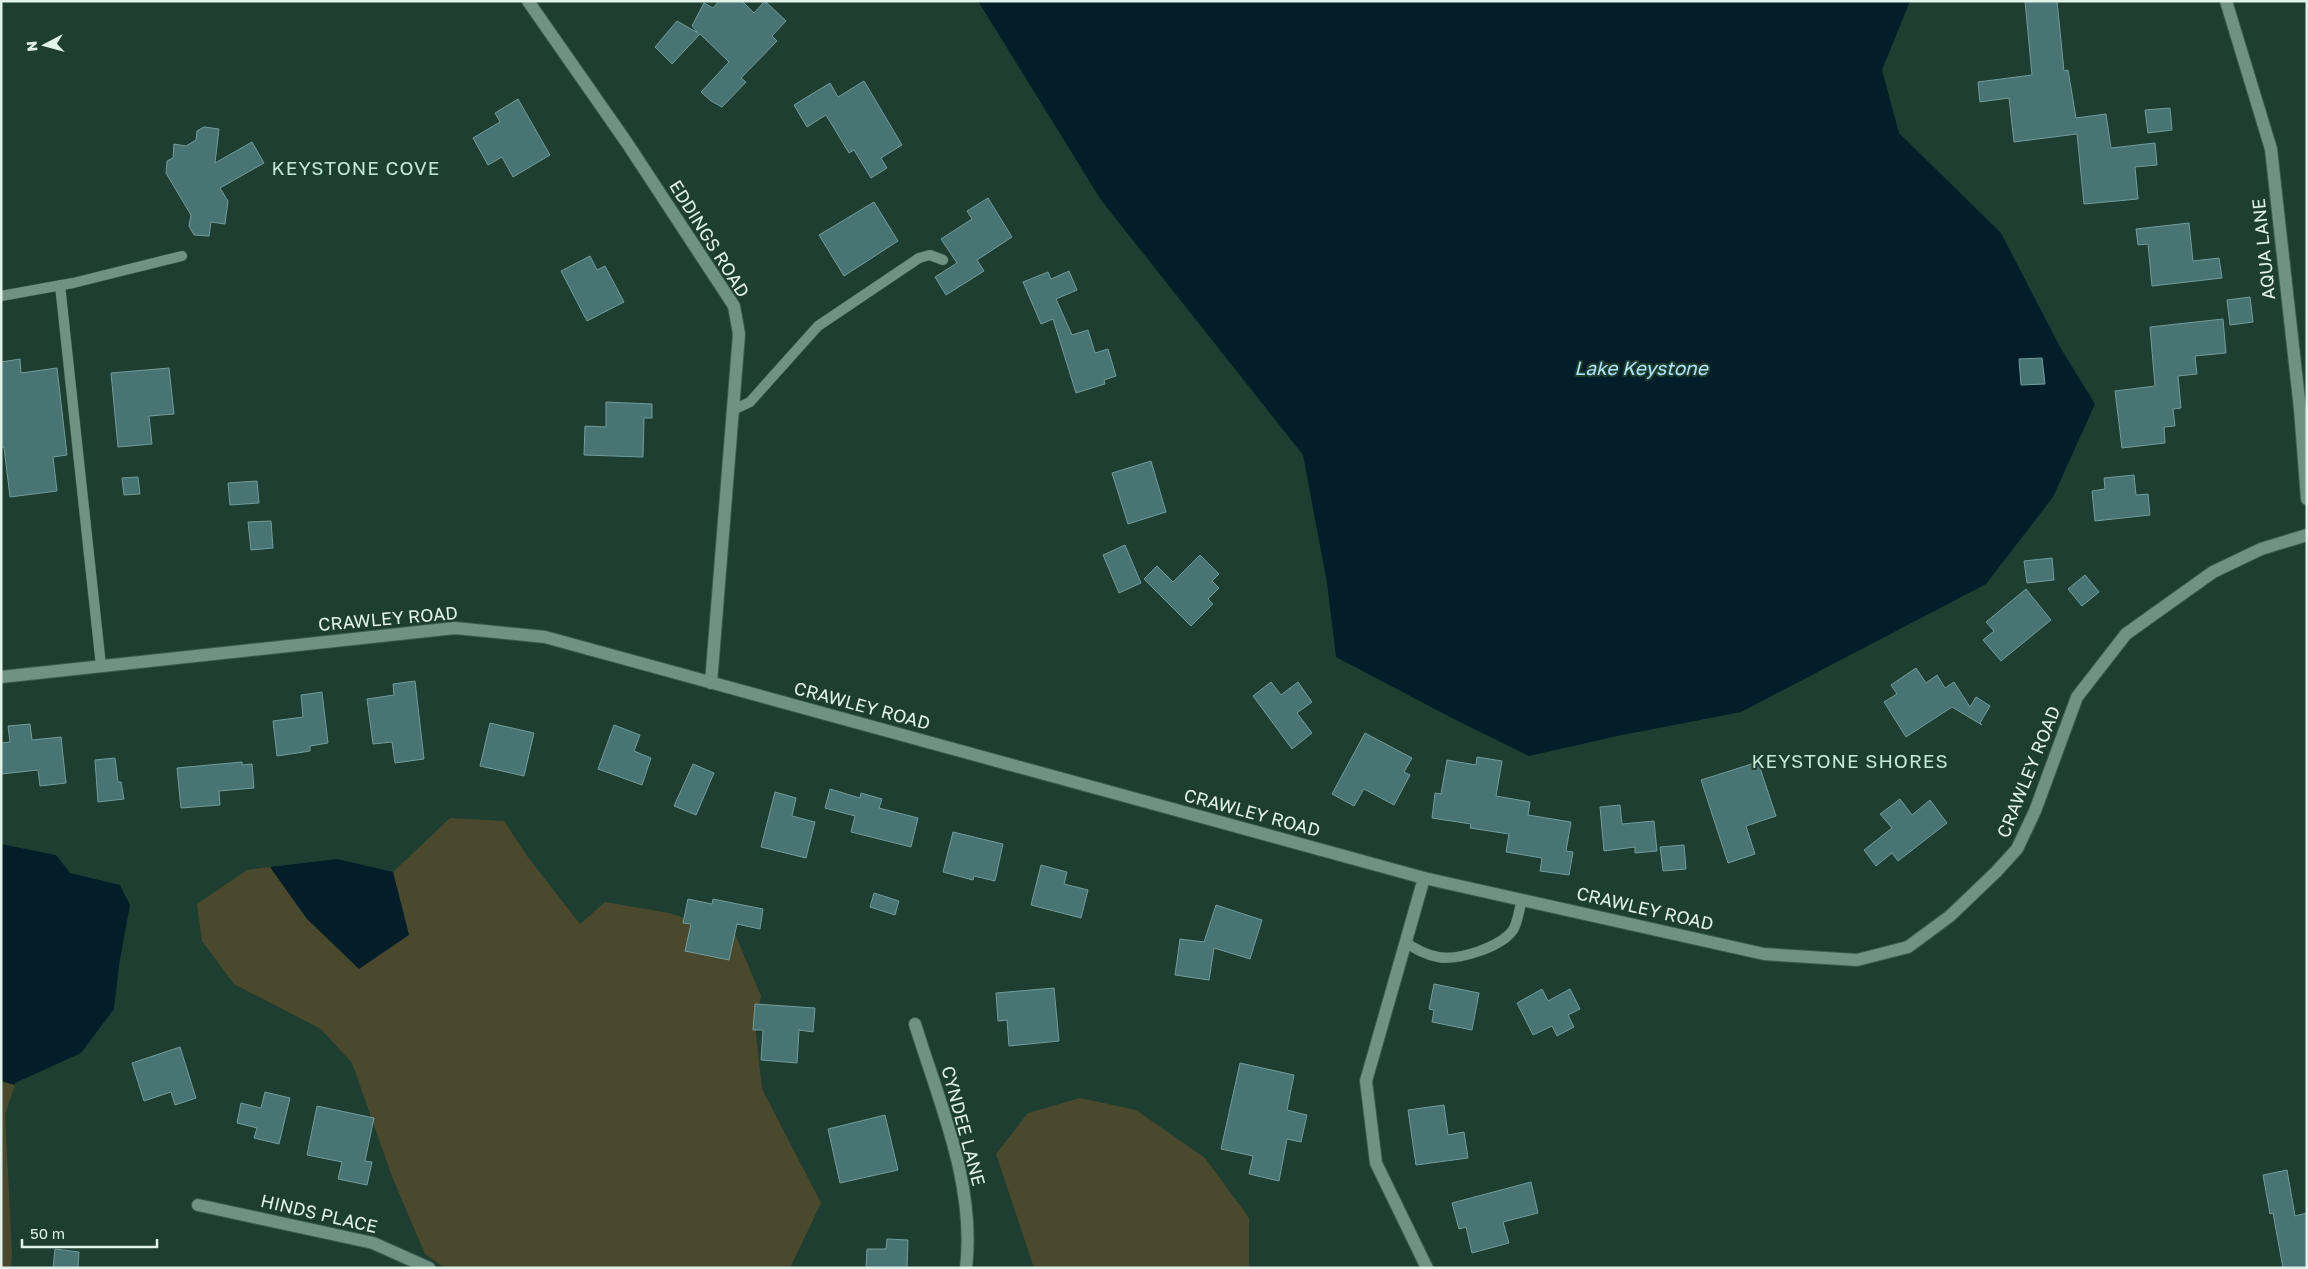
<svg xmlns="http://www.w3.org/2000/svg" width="2308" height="1269" font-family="'Golos Text',sans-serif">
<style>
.green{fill:#4b492d}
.water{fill:#031e28}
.building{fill:#497474;stroke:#729c9c}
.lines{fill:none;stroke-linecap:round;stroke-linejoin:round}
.service-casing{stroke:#3c5a4f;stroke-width:11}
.minor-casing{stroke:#3c5a4f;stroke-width:14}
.tertiary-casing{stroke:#3c5a4f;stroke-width:14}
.service{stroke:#6f9282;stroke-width:10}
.minor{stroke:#6f9282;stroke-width:12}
.tertiary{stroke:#6f9282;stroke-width:12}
.labels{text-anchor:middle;stroke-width:4;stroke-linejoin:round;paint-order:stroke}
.street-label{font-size:18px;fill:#e0f2e9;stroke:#1e3e31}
.neighbourhood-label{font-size:19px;letter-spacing:1px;fill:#c4e9d8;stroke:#1e3e31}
.water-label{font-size:19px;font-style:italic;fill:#b0e4fb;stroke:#1e3e31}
</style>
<rect width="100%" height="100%" fill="#1e3e31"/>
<path class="green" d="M450 818 504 821 527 856 580 924 605 902 669 913 735 934 761 996 755 1025 762 1089 821 1203 790 1268H445L425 1254 393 1179 352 1063 321 1029 234 984 202 941 197 904 247 870 270 867 307 919 409 935 393 872Z
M1 1081 15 1085 5 1114 12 1253 11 1268H1Z
M1080 1098 1136 1110 1205 1158 1249 1218V1268H1034L996 1154 1028 1113Z"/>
<path class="water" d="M978 1H1910L1882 70 1899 133 2001 233 2060 347 2095 404 2053 497 1986 584 1741 712 1617 736 1529 756 1452 718 1336 657 1327 583 1303 455 1101 200Z
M1 844 56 855 70 873 120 885 130 905 119 965 114 1009 81 1053 15 1083V1085L1 1081Z
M337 859 393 872 409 935 359 969 307 919 270 867Z"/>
<path class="building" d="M719 1H742L754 13 765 1 786 21 772 36 777 41 741 78 746 82 722 107 711 101 701 92 729 62 700 34 672 64 655 47 677 21 698 33 692 26 704 3 713 8Z
M2025 1H2057L2064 71 2068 70 2076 118 2106 114 2111 148 2155 143 2157 165 2135 167 2138 199 2084 204 2077 134 2014 142 2009 98 1980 102 1978 82 2032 75Z
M864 81 902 145 881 158 887 168 871 178 854 150 849 153 826 115 807 127 794 105 830 83 838 97Z
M518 99 550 155 513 177 502 157 488 165 473 138 500 122 495 113Z
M2170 108 2172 130 2148 133 2145 110Z
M204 127 219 129 215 163 252 142 264 163 220 188 228 201 225 224 211 222 209 236 194 235 189 226 191 215 166 173 167 161 173 158 174 144 186 146 196 140 197 131Z
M988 198 1012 237 977 260 984 271 946 295 935 277 957 263 941 239 972 219 967 211Z
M874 202 898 241 844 276 819 235Z
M2189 223 2193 261 2219 258 2222 278 2152 286 2148 244 2138 245 2136 229Z
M590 256 597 270 605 266 624 302 587 321 561 271Z
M1069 271 1077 290 1056 299 1072 335 1088 330 1095 353 1108 349 1116 376 1104 380 1105 384 1076 393 1053 319 1041 324 1023 282 1048 272 1051 279Z
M2250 297 2253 322 2230 325 2227 300Z
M2223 319 2226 353 2195 356 2197 374 2178 376 2181 408 2173 409 2175 426 2164 427 2165 443 2122 448 2115 391 2155 386 2150 327Z
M2042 358 2045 384 2021 385 2019 359Z
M20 359 21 373 57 368 67 455 53 457 57 491 10 497 4 447H1V362Z
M169 368 174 414 149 416 152 444 118 447 111 373Z
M606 402 652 404V418H644L643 457 584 455 585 426 606 427Z
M1151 461 1166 512 1128 524 1112 473Z
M2134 475 2136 495 2148 494 2150 515 2095 521 2092 491 2105 489 2104 478Z
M138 477 140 494 124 495 122 478Z
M257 481 259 503 230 505 228 483Z
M271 521 273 548 251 550 248 522Z
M1125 545 1141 583 1119 593 1103 555Z
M1200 555 1219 574 1212 581 1219 588 1208 599 1213 604 1191 626 1144 579 1157 566 1173 582Z
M2052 558 2054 580 2027 583 2024 561Z
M2085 575 2099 592 2082 606 2068 589Z
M2026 589 2051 620 2001 661 1983 640 1994 631 1986 622Z
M1916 668 1926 683 1937 675 1945 688 1954 682 1970 707 1976 697 1990 706 1980 723 1982 725 1952 707 1906 737 1884 702 1897 694 1891 685Z
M415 681 424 759 395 763 392 742 373 744 367 699 394 695 393 684Z
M1271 682 1281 695 1298 682 1312 702 1297 713 1312 733 1292 749 1253 696Z
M322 692 328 743 310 746V751L277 756 273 721 303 717 301 695Z
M490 723 534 733 524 776 480 766Z
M30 724 32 740 61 737 66 783 40 786 38 770 1 774V743L10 742 8 726Z
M614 725 640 735 634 751 651 758 642 785 598 769Z
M1365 733 1412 758 1404 772 1410 775 1394 805 1364 789 1354 806 1332 794Z
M1477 757 1502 761 1496 796 1530 802 1528 815 1571 822 1566 851 1573 852 1569 875 1540 871 1542 858 1506 852 1509 834 1470 828 1471 824 1432 818 1435 793 1441 794 1447 760 1476 765Z
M115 758 118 782H121L124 799 98 802 95 760Z
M242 762V765L252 764 254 788 219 791 220 805 181 808 177 768Z
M1758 762 1776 816 1746 826 1755 854 1728 863 1701 780Z
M693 764 714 773 696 815 674 806Z
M830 789 860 798 861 793 882 799 879 808 918 818 911 847 851 832 855 816 825 808Z
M775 792 796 798 792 816 815 822 806 858 761 847Z
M1900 799 1912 815 1930 800 1947 823 1898 861 1892 853 1876 866 1864 850 1892 828 1880 814Z
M1620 805 1622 824 1654 821 1657 851 1635 853V847L1604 851 1600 807Z
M953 832 1003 844 995 881 974 876 973 880 943 872Z
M1684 845 1686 869 1663 871 1660 847Z
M1041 865 1067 872 1064 884 1088 890 1081 918 1031 905Z
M874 893 899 901 895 915 870 907Z
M688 899 712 904 713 899 763 909 760 929 737 924 729 960 685 951 691 924 683 923Z
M1216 905 1262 920 1250 959 1214 948 1209 980 1175 975 1180 939 1204 942Z
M1434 984 1479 993 1472 1030 1432 1022 1434 1010 1429 1009Z
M1054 988 1059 1041 1009 1046 1007 1020 998 1021 996 993Z
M1542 989 1548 1001 1570 989 1580 1009 1568 1015 1574 1027 1557 1036 1552 1026 1533 1035 1517 1003Z
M755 1004 815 1008 813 1032 799 1030 797 1063 761 1060 763 1030H753Z
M180 1047 196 1098 175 1105 171 1092 144 1101 132 1063Z
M1240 1063 1294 1075 1287 1110 1307 1115 1301 1142 1287 1139 1279 1181 1249 1174 1253 1156 1221 1149Z
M265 1092 290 1098 279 1144 254 1138 257 1128 237 1123 241 1103 261 1108Z
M1444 1105 1448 1135 1464 1132 1468 1158 1416 1165 1408 1110Z
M317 1106 374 1118 365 1161 372 1162 367 1185 338 1179 342 1162 307 1155Z
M885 1115 898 1170 840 1183 828 1129Z
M2287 1170 2295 1216 2307 1213V1268H2283L2273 1213 2270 1214 2263 1175Z
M1531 1182 1538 1213 1503 1222 1509 1243 1472 1253 1466 1227 1459 1229 1452 1203Z
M887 1239 908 1240 907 1268H866L867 1249H886Z
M55 1249 79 1252 78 1268H53Z"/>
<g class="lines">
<g class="service-casing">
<path id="service" d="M60 285 101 666
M1 296 73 283 182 256
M733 410 750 402 818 326 919 258 930 255 943 260
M1406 943C1416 949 1426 955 1438 957 1458 961 1501 947 1513 930 1518 922 1519 909 1522 900"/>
</g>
<g class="minor-casing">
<path id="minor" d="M528 1 627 143 734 306 739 334 711 683
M2226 1 2271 149 2300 409 2307 499
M1424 878 1366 1081 1376 1163 1427 1268
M915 1024C939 1102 976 1185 966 1268
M198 1205 373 1243 429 1268"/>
</g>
<g class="tertiary-casing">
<path id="tertiary" d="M1 677 455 628 545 637 1424 878 1764 954 1857 960 1908 947 1950 916 1996 872 2017 849 2035 811 2077 697 2126 634 2213 572 2261 549 2307 535"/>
</g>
<use href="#service" class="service"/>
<use href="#minor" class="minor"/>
<use href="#tertiary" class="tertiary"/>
</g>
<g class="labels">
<g class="street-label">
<text transform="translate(709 239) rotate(58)" y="6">EDDINGS ROAD</text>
<text transform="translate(2264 249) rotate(-96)" y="6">AQUA LANE</text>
<text transform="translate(388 619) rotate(-5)" y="6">CRAWLEY ROAD</text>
<text transform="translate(862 706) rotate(15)" y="6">CRAWLEY ROAD</text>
<text transform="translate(2029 772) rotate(-68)" y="6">CRAWLEY ROAD</text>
<text transform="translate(1252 813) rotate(15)" y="6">CRAWLEY ROAD</text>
<text transform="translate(1645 909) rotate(13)" y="6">CRAWLEY ROAD</text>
<text transform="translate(963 1126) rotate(75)" y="6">CYNDEE LANE</text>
<text transform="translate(319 1214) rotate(13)" y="6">HINDS PLACE</text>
</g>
<g class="neighbourhood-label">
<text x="356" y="175">KEYSTONE COVE</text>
<text x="1850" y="768">KEYSTONE SHORES</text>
</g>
<g class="water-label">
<text x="1641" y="375">Lake Keystone</text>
</g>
</g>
<rect width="2308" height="1269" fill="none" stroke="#e0f2e9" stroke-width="5"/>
<g transform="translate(45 45) rotate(264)" stroke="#1e3e31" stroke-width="4" paint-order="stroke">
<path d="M0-4L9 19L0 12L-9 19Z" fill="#e0f2e9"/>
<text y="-8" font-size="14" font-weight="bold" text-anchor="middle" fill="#e0f2e9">N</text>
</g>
<path d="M22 1239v8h135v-8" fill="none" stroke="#e0f2e9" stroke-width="2.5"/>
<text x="30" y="1239" font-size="15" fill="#e0f2e9" stroke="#1e3e31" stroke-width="4" paint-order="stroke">50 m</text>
</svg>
